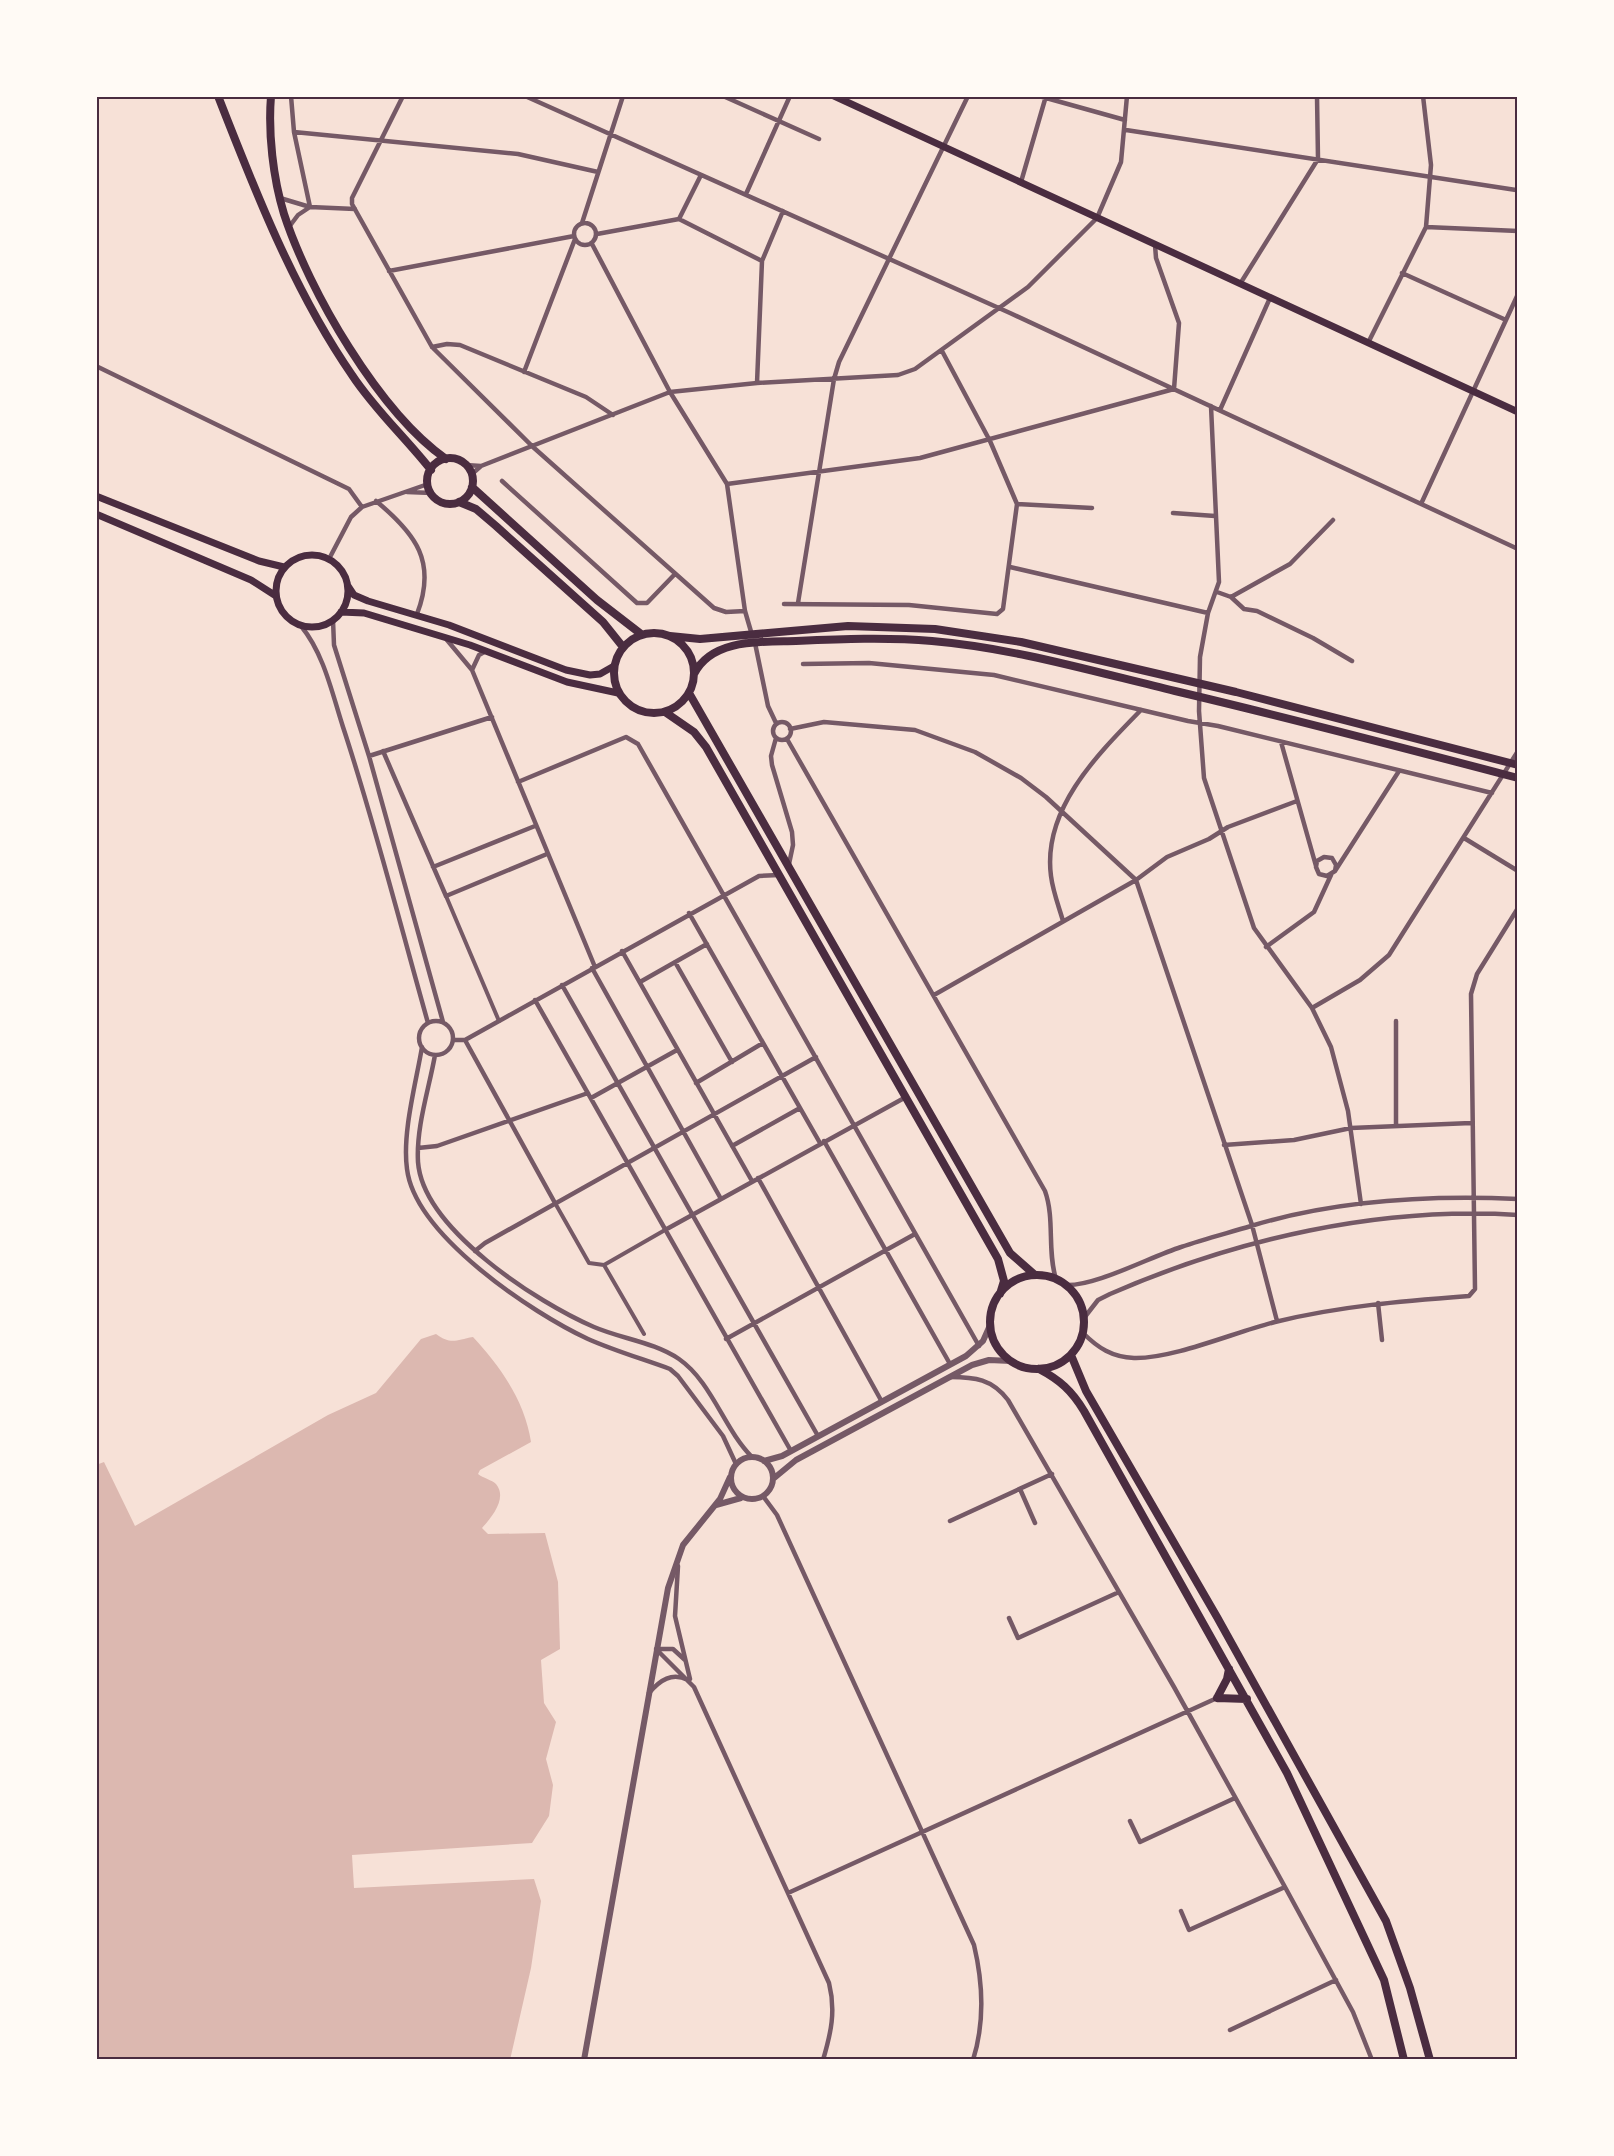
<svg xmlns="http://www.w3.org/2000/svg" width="1614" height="2156" font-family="Lora,serif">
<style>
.water{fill:#dcb8b0}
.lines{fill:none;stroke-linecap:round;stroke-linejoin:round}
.pedestrian{stroke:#755966;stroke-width:4}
.minor{stroke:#755966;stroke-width:4.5}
.tertiary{stroke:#755966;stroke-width:6}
.secondary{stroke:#4a2c40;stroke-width:7}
.trunk{stroke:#4a2c40;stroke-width:8}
.neatline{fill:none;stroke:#4a2c40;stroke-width:2}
</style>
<rect width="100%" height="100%" fill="#f7e1d7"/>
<path class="water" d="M436 1334C451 1345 456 1340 473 1337 500 1366 525 1401 531 1442L480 1470 478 1474C483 1478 492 1480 496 1484 508 1498 491 1518 482 1528L488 1534 545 1533 558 1582 560 1649 541 1660 544 1703 556 1722 546 1759 553 1785 549 1816 532 1843 352 1855 354 1888 534 1879 541 1901 531 1968 510 2060H96V1465L104 1462 135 1526 328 1415 376 1393 421 1339Z"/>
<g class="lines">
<path class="pedestrian" d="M446 896 499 1021
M555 1203 589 1263 604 1265 644 1334
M604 1265 665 1230"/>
<path class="minor" d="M291 96 294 132 310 207
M403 96 352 198V204L432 347 533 447 714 608 726 612 745 611
M525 96 1010 313 1518 549
M723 96 819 139
M1039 96 1125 120
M1126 130 1516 190
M294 132 518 154 598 172
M701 175 679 219 762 261 783 211
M1518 181V207
M1021 182 1046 96
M746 194 790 96
M280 198 310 207 355 209
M574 234a11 11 0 1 1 22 0a11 11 0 1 1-22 0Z
M582 223 623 96
M289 227 298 215 310 207
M1426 227 1518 231
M597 234 679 219
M592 244 670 392 727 484 745 611 752 635
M1155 245 1156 258 1179 323 1174 389
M389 271 574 236
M1402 273 1506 320
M1240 284 1318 159 1317 96
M1368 343 1426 227 1431 165 1423 96
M432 347 447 344 460 345 586 397 613 415
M96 366 349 489 362 507
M524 372 575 239
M757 383 762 261
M1211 406 1219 582 1208 613 1200 657 1199 711 1204 778 1254 928 1312 1008 1331 1047 1348 1111 1361 1204
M1220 410 1270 298
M466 465 481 466
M472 474 481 466 670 392 757 383 898 375 915 369 1028 287 1097 218 1121 162 1127 96
M502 481 637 603H647L675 574
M727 484 920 458 1174 389
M407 492 432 493
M376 501C416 534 437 562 417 614
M1017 504 1092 508
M1421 504 1518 294
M1173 513 1215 516
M329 559 351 517 362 507 428 484
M1010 567 1208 613
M1217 592 1231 597 1244 609 1257 611 1313 638 1352 661
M1231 597 1290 564 1333 520
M798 603 834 379 839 362 968 96
M784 604 909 605 997 614 1003 609 1017 504 990 441 942 351
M333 620 334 645 369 756 443 1022
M301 626C324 654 332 693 343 727 375 824 400 924 428 1023
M447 640 472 670 595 967
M755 643 768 706 776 723
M803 664 869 663 994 675 1188 721 1218 726 1492 793
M472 670 479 655 486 651
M773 731a9 9 0 1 1 18 0a9 9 0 1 1-18 0Z
M790 729 824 722 915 730 975 752 1021 778 1046 797 1136 880 1252 1225 1277 1321
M776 738 771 756 772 765 792 832 793 845 789 864
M787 739 1045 1191C1055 1219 1047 1251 1056 1279
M1281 742 1316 866
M383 751 446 896 547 854
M369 756 492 717
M518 782 626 737 638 744 979 1346
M1464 838 1518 871
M433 867 535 826
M1335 871 1336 865 1332 858 1324 857 1317 861 1316 867 1319 874 1327 876 1335 871 1399 771
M689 913 820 1143
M1063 921C1059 907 1053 892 1051 876 1042 809 1098 754 1141 710
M1266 947 1314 912 1331 875
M622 951 752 1181
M675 962 732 1062
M592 968 721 1199
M640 982 707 944
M562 985 818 1436
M934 995 1136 880 1167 857 1209 839 1228 827 1297 801
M535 1000 791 1451
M1312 1008 1360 980 1389 955 1518 751
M1396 1021V1126
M419 1038a17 17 0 1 1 34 0a17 17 0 1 1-34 0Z
M453 1040H465L759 876 779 875
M465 1040 555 1203
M422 1047C416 1083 402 1133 407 1169 415 1235 532 1313 588 1339 615 1351 643 1359 670 1369L678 1376 723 1436 736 1464
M435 1055C429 1089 416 1127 418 1162 423 1229 538 1303 594 1327 622 1339 654 1342 679 1359 712 1382 724 1429 752 1457
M696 1083 763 1043
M591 1098 677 1050
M824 1141 950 1364
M1224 1145 1294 1140 1351 1128 1471 1123
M732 1146 800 1108
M418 1148 437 1146 588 1093
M758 1178 882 1402
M665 1230 906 1097
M475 1251 485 1243 816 1057
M1065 1285C1094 1287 1150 1257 1181 1247 1204 1239 1228 1233 1251 1226 1336 1200 1430 1195 1518 1199
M1378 1303 1382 1340
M1084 1318 1098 1300 1110 1294C1236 1239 1380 1206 1518 1215
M1083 1333C1098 1348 1112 1357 1134 1358 1173 1359 1235 1332 1275 1322 1339 1306 1404 1301 1469 1296L1475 1289 1471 994 1477 974 1518 908
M726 1339 915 1234
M950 1377C975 1377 992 1379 1008 1400L1174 1687 1285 1887 1353 2012 1372 2060
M1020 1489 1035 1523
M763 1496 777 1515 974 1945C983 1983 985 2022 973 2060
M950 1521 1052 1474
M678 1566 675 1616 690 1679
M1009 1618 1018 1638 1119 1592
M685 1660 673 1649H656L694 1687 829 1983C836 2011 831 2033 823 2060
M649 1693C660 1680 672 1672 688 1680
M1130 1821 1140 1842 1235 1798
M788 1893 1217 1698
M1181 1911 1189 1930 1285 1887
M1230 2030 1336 1980"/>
<path class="tertiary" d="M731 1478a21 21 0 1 1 42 0a21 21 0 1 1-42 0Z
M764 1461 782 1456 966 1356 983 1341 991 1323
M773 1479 796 1460 972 1365 989 1360 1011 1361
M716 1505 741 1498
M584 2060 668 1588 683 1545 720 1499 730 1477"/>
<path class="secondary" d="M834 96 1518 412
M96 496 259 561 284 567
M96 514 251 580 276 596
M276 591a36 36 0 1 1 72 0a36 36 0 1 1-72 0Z
M348 586 354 595 368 601 449 625 566 670 590 675 600 674 614 666
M341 612 364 613 470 645 567 682 618 693"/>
<path class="trunk" d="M218 96C255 191 294 291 352 375 375 410 405 437 431 470
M271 96C268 133 273 178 284 214 309 291 379 412 446 459
M427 481a23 23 0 1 1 46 0a23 23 0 1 1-46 0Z
M472 487 597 600 641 634
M459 502 476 509 496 526 603 622 623 647
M614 673a40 40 0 1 1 80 0a40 40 0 1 1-80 0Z
M670 636 700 639 848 626 935 629 1021 642 1236 692 1518 765
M694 674C712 638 762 642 796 641 841 639 887 637 932 641 1014 648 1095 672 1175 691 1290 718 1404 748 1518 778
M689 693 1010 1253 1035 1275
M665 712 694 732 706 747 998 1259 1004 1281 1000 1294
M990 1322a47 47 0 1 1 94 0a47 47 0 1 1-94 0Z
M1071 1355 1086 1391 1217 1617 1386 1921 1410 1988 1430 2060
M1039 1369C1060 1380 1072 1391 1084 1411L1287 1773 1384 1980 1404 2060
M1217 1698 1227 1679 1229 1669
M1217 1698 1247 1699"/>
</g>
<rect width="1614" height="2156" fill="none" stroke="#fffaf5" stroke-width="195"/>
<rect x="98" y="98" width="1418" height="1960" class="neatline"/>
</svg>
